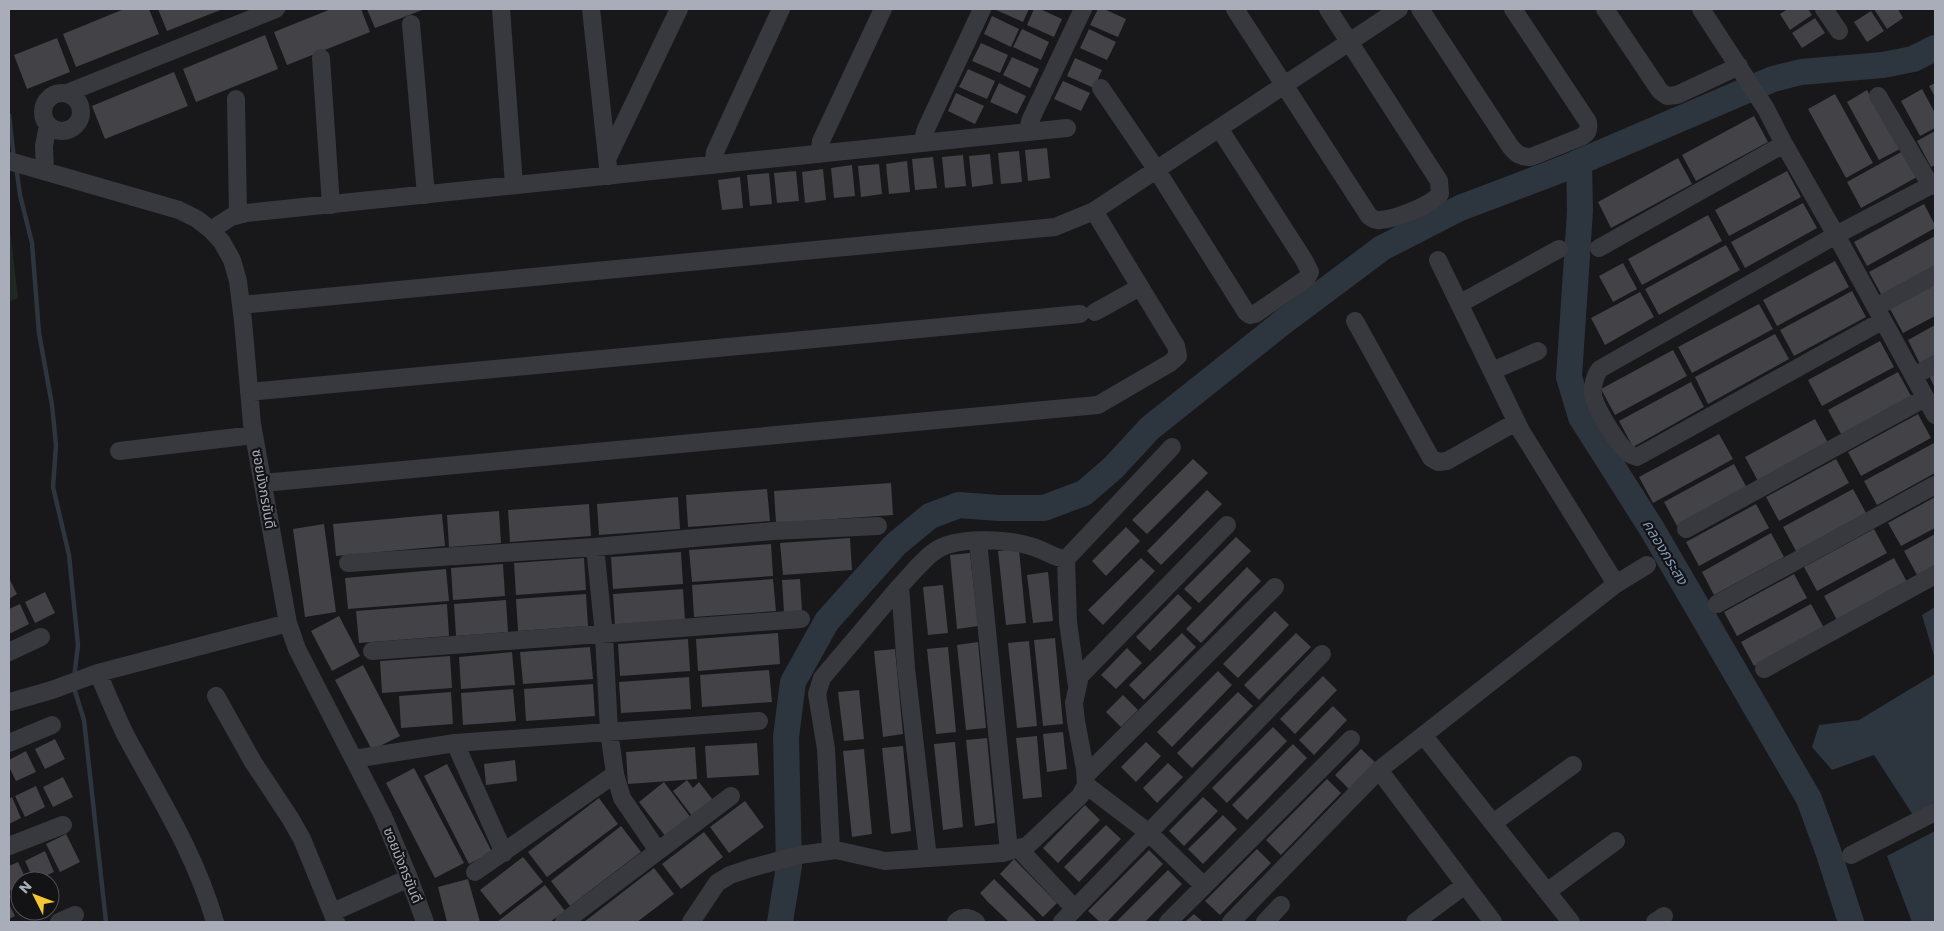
<svg xmlns="http://www.w3.org/2000/svg" width="1944" height="931" font-family="Poppins,'Noto Sans Thai',sans-serif">
<style>
.green{fill:#1f2821}
.water{fill:#2d353e}
.lines{fill:none;stroke-linecap:round;stroke-linejoin:round}
.stream{stroke:#2d353e;stroke-width:4.5}
.river{stroke:#2d353e;stroke-width:26}
.building{fill:#424247}
.minor{stroke:#38393f;stroke-width:18}
.labels{text-anchor:middle;stroke-width:4.5;stroke-linejoin:round;paint-order:stroke}
.street-label{font-size:14px;fill:#a9adba;stroke:#131215}
.water-label{font-size:15px;font-style:italic;fill:#8097b5;stroke:#131215}
</style>
<rect width="100%" height="100%" fill="#18171a"/>
<path class="green" d="M9 220 18 298 9 302Z"/>
<path class="water" d="M1935 607V659L1922 615Z
M1935 674V802L1913 815 1874 755 1832 770 1812 747 1819 725 1859 720Z
M1935 831V922H1912L1887 856Z"/>
<g class="lines">
<path class="stream" d="M9 115 14 159
M16 166 20 195 32 243 39 333 52 405 56 445 53 487 69 555 78 645 74 678
M73 685 84 720 106 922"/>
<path class="river" d="M1579 162 1580 211 1569 377 1581 417 1652 529 1809 799 1828 851 1851 922
M780 922 789 866 786 737 793 682 827 621 896 544 930 516 959 505 998 508H1044L1084 493 1113 468 1150 428 1283 322 1382 248 1460 208 1563 169 1773 79 1801 72 1883 65 1913 59 1935 48"/>
</g>
<path class="building" d="M124 9H149L159 34 76 67 63 34Z
M158 9H223L167 31Z
M331 9H361L370 32 287 65 274 32Z
M367 9H425L375 28Z
M994 9H1029L1023 22Z
M1034 9H1040L1062 19 1054 37 1027 25Z
M1098 9H1104L1126 19 1118 37 1090 25Z
M1788 9H1808L1812 15 1790 30 1780 14Z
M1874 9H1898L1903 18 1887 29Z
M1871 11 1884 31 1867 42 1854 22Z
M992 16 1019 29 1011 47 984 34Z
M1815 18 1825 33 1802 48 1792 33Z
M1022 29 1049 42 1041 60 1013 47Z
M1089 29 1116 42 1107 60 1080 48Z
M265 35 278 69 196 102 183 69Z
M57 38 70 72 27 89 14 55Z
M981 43 1008 55 1000 73 972 61Z
M1012 57 1039 69 1030 88 1003 75Z
M1075 58 1102 70 1094 88 1067 76Z
M968 69 995 81 987 99 959 87Z
M174 72 188 106 105 139 92 106Z
M1063 81 1090 93 1081 111 1054 99Z
M999 83 1026 96 1017 114 990 102Z
M1935 83V97L1929 86Z
M1922 89 1935 113V128L1920 136 1901 101Z
M1867 90 1900 149 1879 160 1847 102Z
M956 93 984 106 975 124 948 111Z
M1835 94 1873 163 1846 178 1808 109Z
M1754 116 1768 142 1696 181 1682 155Z
M1935 131V165L1931 167 1917 141Z
M1047 148 1050 178 1028 181 1025 150Z
M1019 151 1022 182 1001 184 998 153Z
M1903 151 1917 177 1861 208 1847 182Z
M990 154 993 184 972 187 969 156Z
M963 155 966 186 945 188 942 157Z
M933 157 937 188 915 190 912 159Z
M1678 158 1692 184 1611 228 1598 202Z
M907 161 910 192 889 194 886 164Z
M879 164 882 194 861 197 858 166Z
M852 165 855 196 834 198 831 168Z
M823 169 826 200 805 203 802 172Z
M796 171 799 201 777 203 774 173Z
M1787 171 1801 197 1729 236 1715 210Z
M769 173 772 204 750 206 747 175Z
M740 177 743 208 722 210 718 180Z
M1803 203 1817 228 1745 268 1731 242Z
M1924 204 1935 225V228L1867 266 1854 242Z
M1708 215 1722 241 1642 285 1628 259Z
M1935 236V267L1882 296 1869 272Z
M1726 245 1740 270 1659 315 1645 289Z
M1835 261 1849 287 1777 326 1763 300Z
M1623 263 1637 289 1613 302 1599 276Z
M1935 284V316L1903 333 1890 309Z
M1852 291 1866 317 1794 356 1780 330Z
M1640 292 1654 317 1605 345 1591 318Z
M1759 304 1773 329 1692 373 1678 347Z
M1935 325V356L1920 364 1908 340Z
M1775 334 1789 359 1708 404 1695 377Z
M1880 341 1894 367 1822 406 1808 380Z
M1673 350 1687 376 1615 415 1601 389Z
M1898 372 1911 396 1841 434 1828 410Z
M1935 373V388L1929 376Z
M1691 382 1704 407 1633 447 1619 421Z
M1918 414 1931 438 1861 476 1848 452Z
M1815 419 1828 443 1758 481 1745 457Z
M1719 434 1733 459 1653 503 1639 477Z
M1934 443 1935 446V473L1877 505 1864 481Z
M1193 459 1208 473 1147 534 1132 520Z
M1836 459 1849 483 1779 521 1766 497Z
M1734 464 1747 488 1677 526 1664 502Z
M891 483 893 515 776 523 774 491Z
M767 489 770 521 688 527 686 495Z
M1853 489 1866 513 1796 551 1783 527Z
M1207 490 1222 504 1161 565 1147 551Z
M678 497 680 529 599 535 597 504Z
M1935 497V528L1901 546 1888 523Z
M589 504 591 536 510 542 508 510Z
M1756 504 1769 528 1699 566 1686 542Z
M499 511 501 543 449 547 447 515Z
M442 514 445 546 336 556 333 524Z
M324 524 336 612 305 617 293 529Z
M1126 527 1140 541 1106 576 1092 561Z
M1874 529 1887 553 1817 591 1804 567Z
M1771 533 1784 557 1714 595 1702 572Z
M1935 534V565L1917 575 1904 551Z
M1236 537 1251 551 1199 603 1184 589Z
M850 538 852 570 783 575 780 543Z
M771 544 773 576 692 582 689 550Z
M1019 549 1026 623 1006 625 998 551Z
M681 552 683 584 613 589 611 557Z
M970 553 978 626 957 629 950 555Z
M584 558 586 590 516 595 514 563Z
M1141 558 1155 571 1103 625 1088 610Z
M1894 558 1907 582 1837 620 1824 596Z
M503 564 505 596 453 600 451 568Z
M1247 567 1261 581 1201 643 1186 629Z
M446 569 449 601 348 609 345 578Z
M1048 572 1053 621 1033 623 1027 575Z
M1794 574 1807 598 1737 636 1724 612Z
M9 578 17 594 9 599Z
M773 579 776 611 694 617 692 585Z
M800 579 802 611 784 612 782 580Z
M943 585 948 633 928 635 923 587Z
M683 589 685 621 615 626 613 594Z
M45 592 55 613 35 623 25 602Z
M586 594 588 626 518 631 516 599Z
M1178 594 1192 608 1150 651 1136 637Z
M506 600 508 632 456 636 454 604Z
M20 604 29 624 9 634V609Z
M447 604 449 636 359 643 356 611Z
M1811 604 1824 628 1754 666 1741 642Z
M1275 611 1289 625 1238 678 1223 664Z
M339 616 360 656 332 671 311 631Z
M778 633 780 664 698 671 696 639Z
M1182 633 1196 647 1144 700 1129 685Z
M1296 633 1311 647 1259 700 1244 685Z
M1055 638 1063 724 1043 726 1034 640Z
M688 639 690 671 620 676 618 644Z
M1029 641 1037 726 1017 728 1008 643Z
M978 642 986 728 966 730 957 645Z
M590 647 593 679 523 684 520 652Z
M948 647 956 732 936 734 927 649Z
M1127 648 1142 663 1116 689 1101 675Z
M895 649 903 734 883 737 874 651Z
M512 652 515 685 461 689 459 657Z
M450 656 452 688 382 693 380 661Z
M363 665 400 736 372 750 335 680Z
M769 670 772 702 702 707 700 675Z
M1218 671 1232 685 1172 747 1157 732Z
M1323 676 1337 690 1295 734 1280 719Z
M689 677 691 709 621 713 619 682Z
M593 684 595 716 526 721 524 689Z
M513 689 516 721 463 725 461 693Z
M859 690 864 739 844 741 838 692Z
M451 692 453 724 401 728 399 696Z
M1238 692 1253 706 1192 768 1177 753Z
M1123 695 1138 710 1121 727 1106 712Z
M1333 706 1347 720 1314 755 1299 740Z
M1273 727 1287 741 1227 803 1212 788Z
M1063 732 1067 769 1047 772 1043 734Z
M1037 736 1042 797 1023 799 1016 738Z
M987 738 995 823 975 826 966 740Z
M55 739 65 759 45 769 35 749Z
M955 742 963 827 943 830 934 744Z
M1146 742 1161 756 1136 782 1121 767Z
M757 743 759 775 707 778 705 746Z
M1293 744 1307 758 1247 820 1232 805Z
M903 746 911 831 891 834 882 748Z
M695 747 697 779 628 784 626 752Z
M864 749 872 834 852 837 843 751Z
M1361 749 1376 763 1350 790 1335 775Z
M26 751 36 772 16 781 9 767V760Z
M515 760 517 781 486 785 484 764Z
M1168 763 1183 777 1157 803 1143 788Z
M447 764 492 852 469 864 424 776Z
M414 768 464 863 435 878 386 783Z
M63 777 73 797 53 807 43 787Z
M1327 779 1341 793 1281 855 1266 840Z
M687 780 693 788 699 782 713 800 692 816 673 791Z
M664 782 691 818 666 837 639 802Z
M36 786 45 807 25 817 15 796Z
M12 797 21 818 9 824V799Z
M1203 797 1218 811 1184 846 1169 831Z
M599 798 618 824 547 877 528 852Z
M745 801 764 827 729 853 710 827Z
M1085 805 1100 820 1058 863 1043 848Z
M1223 815 1237 829 1203 864 1188 849Z
M1106 825 1121 839 1079 882 1064 867Z
M621 826 641 852 570 906 551 881Z
M704 832 723 857 681 889 662 864Z
M66 834 80 862 60 872 46 844Z
M1257 849 1271 863 1220 915 1205 901Z
M1149 850 1163 864 1107 922H1100L1088 911Z
M45 851 54 872 34 881 25 861Z
M523 857 543 882 500 915 480 890Z
M1014 859 1057 903 1043 917 1000 874Z
M18 862 27 881H20V886L9 891V866Z
M654 868 674 894 637 922H584Z
M1168 870 1182 884 1145 922H1116Z
M468 879 480 922H447L438 887Z
M994 879 1037 922H1009L988 902 980 893Z
M545 885 565 911 550 922H497Z
M20 891V911H30L20 916 10 896Z
M9 904 15 916 9 919Z
M1194 914 1203 922H1185Z"/>
<g class="lines">
<path class="minor" d="M501 9 514 185
M591 9 609 176
M1235 9 1369 216C1373 219 1376 221 1380 220 1396 219 1430 206 1440 194L1439 181 1328 9
M1420 9 1510 146C1516 154 1521 157 1531 157L1581 137C1588 133 1589 130 1588 122L1513 9
M1605 9 1660 91 1667 96 1677 95 1739 66
M1701 9 1766 109 1784 144 1836 235 1935 415
M1824 9 1839 31
M411 24 426 195
M321 58 331 205
M1101 88 1156 169 1246 312 1250 315 1255 314 1306 279 1310 272 1304 260 1219 128
M67 93 276 9
M43 112a19 19 0 1 1 38 0a19 19 0 1 1-38 0Z
M1878 96 1931 186
M236 99 238 215
M1028 132 1030 121 1083 9
M922 143 926 129 982 9
M819 154 821 141 883 9
M608 157 679 9
M9 161 179 210 197 219 211 230 222 242 232 260 238 281 243 321 252 424 288 623 297 649 383 816 409 878 425 922
M713 165 715 152 781 9
M45 171 44 146 48 125
M211 230 231 217 246 213 1067 128
M1599 248 1784 144
M1438 260 1521 431 1616 584
M1459 304 1559 249
M241 305 1055 227 1094 211 1399 9
M1876 307 1935 275
M1095 312 1140 287
M1355 321 1431 458 1438 462 1447 461 1516 422
M1882 321 1637 457C1635 456 1632 456 1630 454 1619 448 1595 407 1593 395 1592 386 1595 375 1600 369L1836 235 1935 183
M1492 371 1538 351
M1914 376 1935 364
M249 392 1080 314
M119 451 254 435
M263 483 1098 405 1170 363 1178 356 1176 346 1094 211
M1686 529 1925 398
M978 541 1009 851
M595 547 604 635 609 731 615 774 622 798 658 851
M1066 559 1068 622 1077 686
M348 563 595 547 773 531 878 526
M1717 604 1935 485
M372 651 801 619
M9 652 41 637
M1764 669 1935 575
M98 673C107 694 116 716 126 736 160 799 195 853 215 922
M216 696 253 762 290 818 302 839 336 922
M10 702 52 690 98 673 288 623
M1424 736 1571 922
M9 743 52 725
M455 743 504 853
M354 759 455 743 759 721
M1379 770 1493 922
M1086 775 1275 587
M1086 785 1149 833 1204 886
M1493 823 1573 765
M9 846 63 825
M1019 849 1075 909
M831 850 826 749 817 694 822 678 900 586
M1851 855 1935 812
M928 858 906 668 900 586C911 575 922 560 935 551 956 536 1007 539 1030 546 1043 549 1053 558 1066 559L1172 447
M475 872 615 774
M1548 891 1616 841
M333 912 409 878
M59 922 75 915
M564 922 731 796
M691 922 717 883 730 875 751 868 799 855 836 850 885 861 1003 853 1028 845 1080 796 1086 785 1085 769 1076 721 1074 703 1080 676 1227 525
M956 922C963 916 969 917 976 922
M1062 922 1322 654
M1168 922 1351 739
M1231 922 1379 770 1616 584 1647 565
M1265 922 1281 905
M1415 922 1465 885
M1655 922 1664 916"/>
</g>
<g class="labels">
<g class="street-label">
<text transform="translate(264 489) rotate(80)" y="5">ซอยมังกรขันดี</text>
<text transform="translate(403 865) rotate(68)" y="5">ซอยมังกรขันดี</text>
</g>
<g class="water-label">
<text transform="translate(1665 552) rotate(59)" y="5">คลองกระสง</text>
</g>
</g>
<rect width="1944" height="931" fill="none" stroke="#a9adba" stroke-width="20"/>
<g transform="translate(35 896) rotate(312)"><circle r="24" fill="#131215" stroke="#4f5057"/>
<path d="M0-4L9 19L0 12L-9 19Z" fill="#f5c634"/>
<text y="-8" font-size="14" font-weight="bold" text-anchor="middle" fill="#a9adba">N</text>
</g>
</svg>
